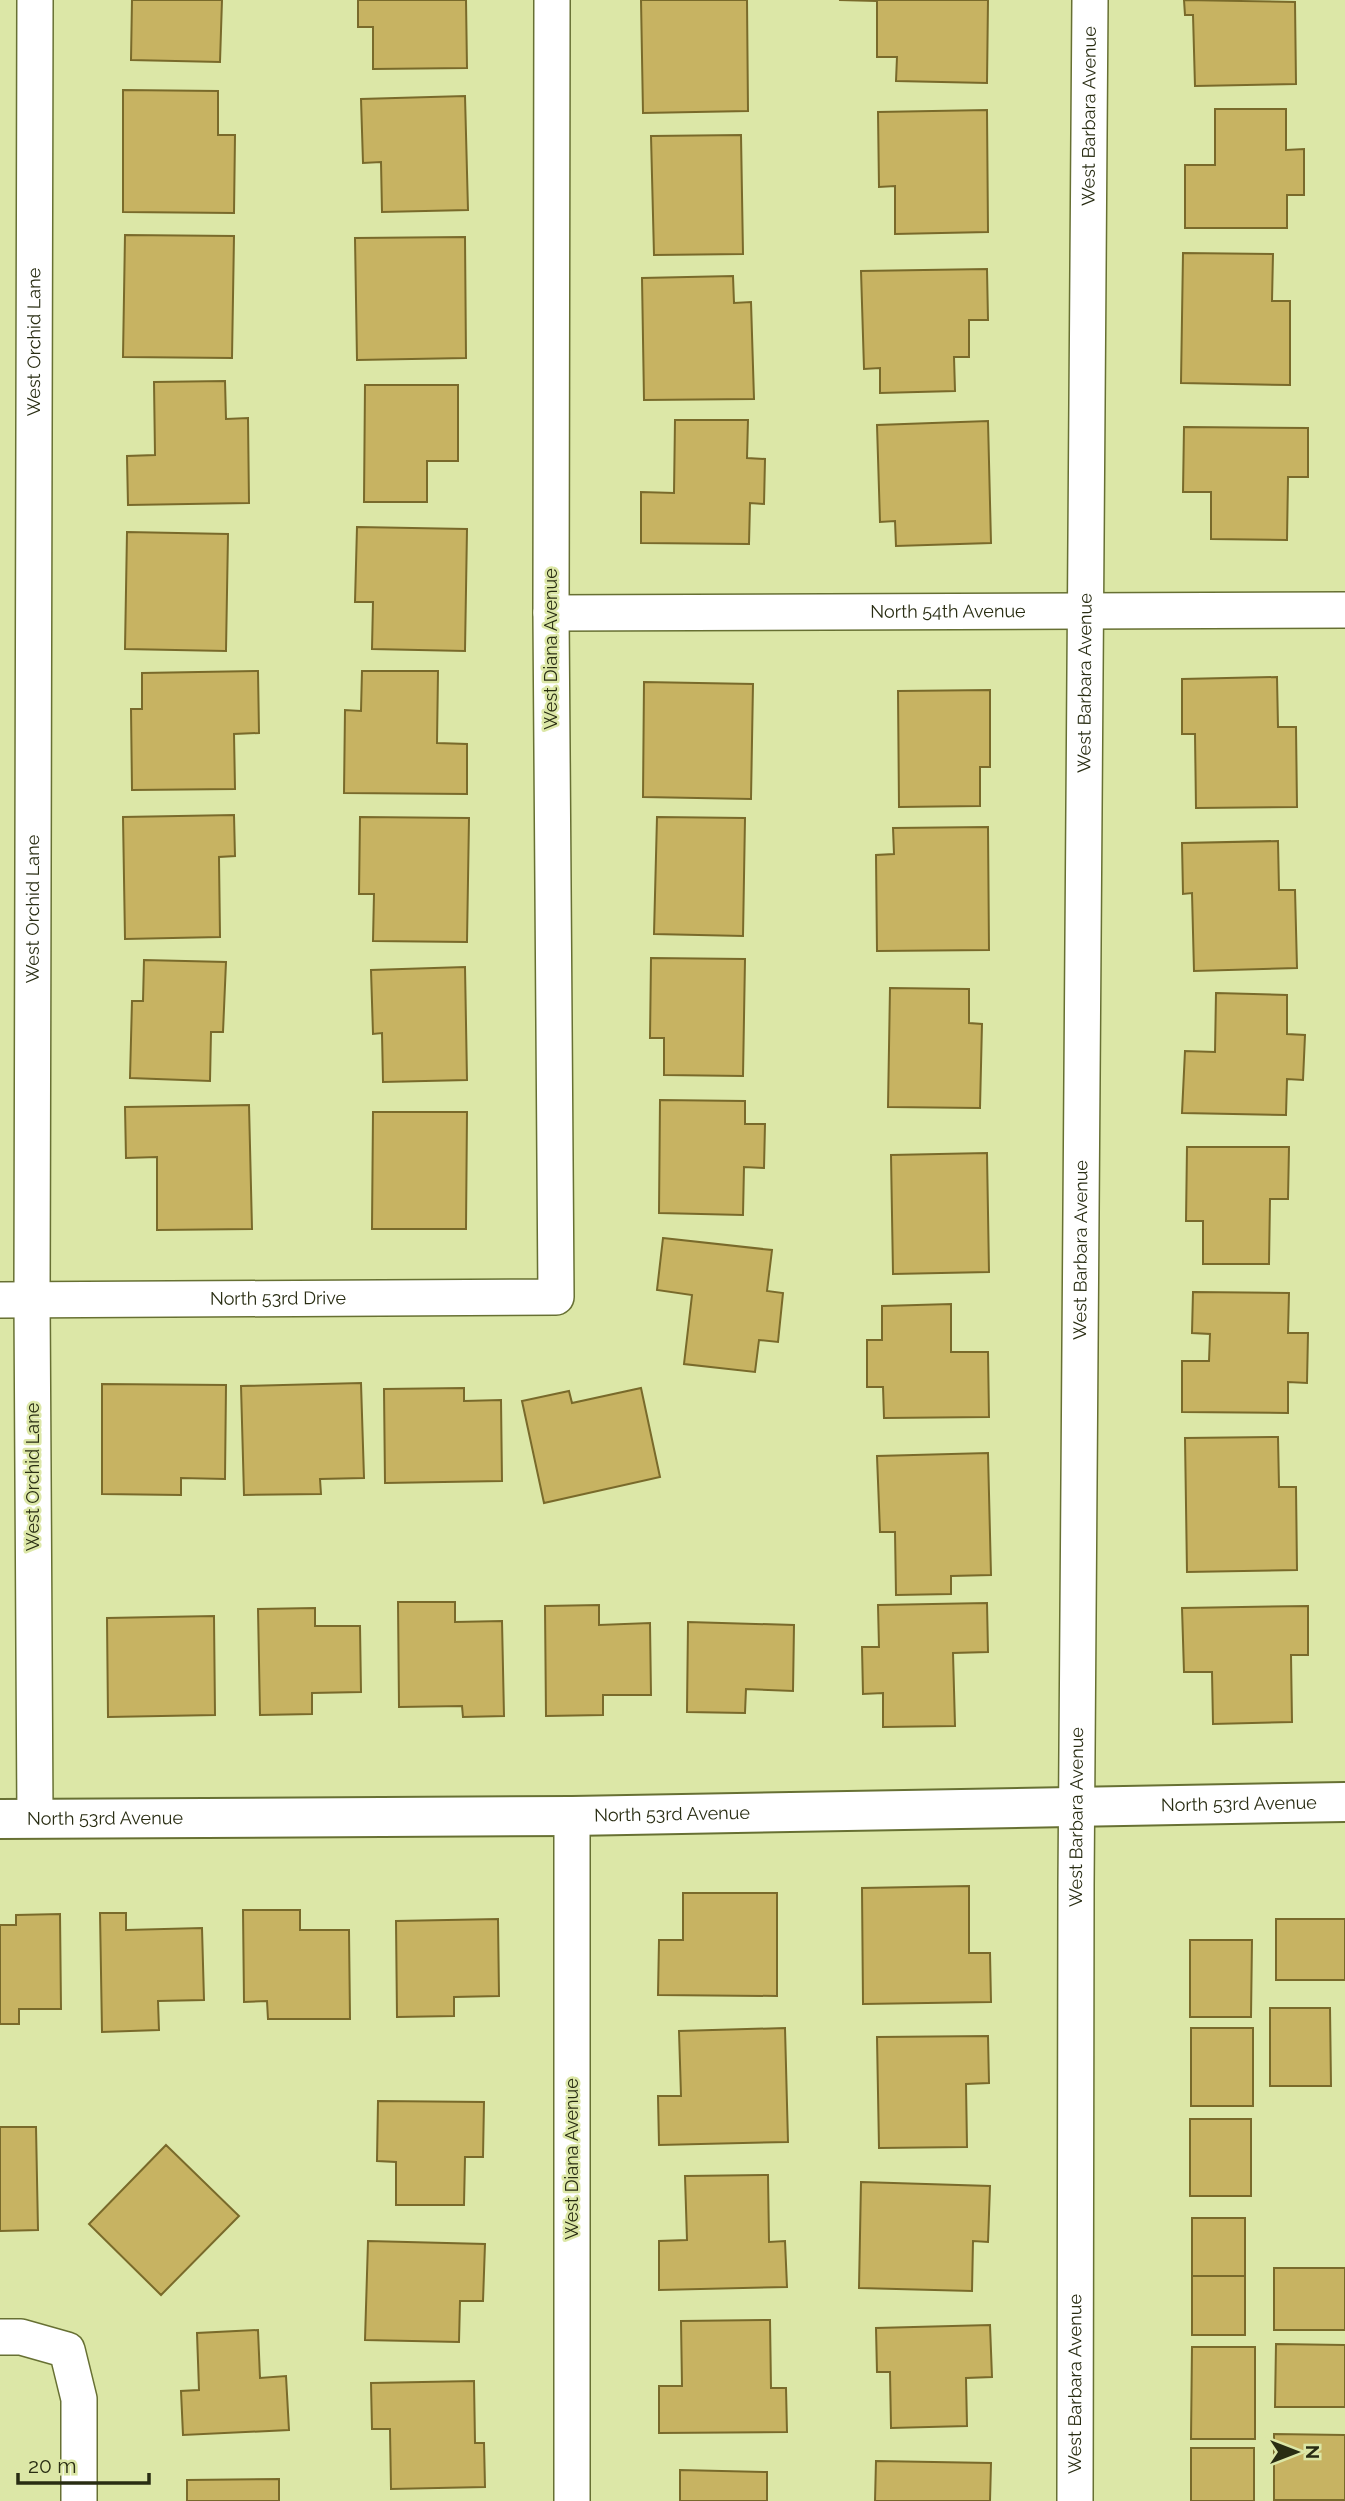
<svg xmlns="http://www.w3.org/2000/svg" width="1345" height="2501" font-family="Raleway,sans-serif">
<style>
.building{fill:#c7b362;stroke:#796a2b;stroke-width:2}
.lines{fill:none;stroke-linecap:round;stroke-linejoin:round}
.street-casing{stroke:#677033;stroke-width:38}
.secondary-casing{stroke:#677033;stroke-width:42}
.street{stroke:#fff;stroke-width:35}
.secondary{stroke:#fff;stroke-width:38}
.labels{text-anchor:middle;stroke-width:5;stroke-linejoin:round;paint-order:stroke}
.street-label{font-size:18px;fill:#292d13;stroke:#dce7a7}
</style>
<rect width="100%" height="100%" fill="#dce7a7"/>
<path class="building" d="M132 0H222L220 62 131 60Z
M358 0H466L467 68 373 69V27H358Z
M641 0H747L748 111 643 113Z
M839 0H988L987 83 896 81 897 57H877V1Z
M1184 0 1295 2 1296 84 1195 86 1193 15H1185Z
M123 90 218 91V135H235L234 213 123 212Z
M465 96 468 210 382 212 381 162 363 163 361 99Z
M1215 109H1286V150L1304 149V195H1287V228H1185V165H1215Z
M987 110 988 232 895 234V186L879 187 878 112Z
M741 135 743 254 654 255 651 136Z
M125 235 234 236 232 358 123 357Z
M465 237 466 358 357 360 355 238Z
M1183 253 1273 254 1272 301H1290V385L1181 383Z
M987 269 988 320H969V357H954L955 391 880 393V368L864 369 861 271Z
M733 276 734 303 751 302 754 399 644 400 642 278Z
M225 381 226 419 248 418 249 503 128 505 127 456 155 455 154 382Z
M365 385H458V461H427V502H364Z
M675 420H748L747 458 765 459 764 504 750 503 749 544 641 543V492L674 493Z
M988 421 991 543 896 546 895 521 880 522 877 425Z
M1184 427 1308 428V477H1288L1287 540 1211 539V492H1183Z
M357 527 467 529 465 651 372 649 373 602H355Z
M127 532 228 534 226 651 125 649Z
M258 671 259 733 234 734 235 789 132 790 131 709H142V673Z
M362 671H438L437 743 467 744V794L344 793 345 710 361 711Z
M1277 677 1278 727H1296L1297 807 1196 808 1195 734H1182V679Z
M644 682 753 684 751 799 643 797Z
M990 690V767H980V806L899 807 898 691Z
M234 815 235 856 219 857 220 937 125 939 123 817Z
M360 817 469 818 467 942 373 941 374 894H359Z
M657 817 745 818 743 936 654 934Z
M988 827 989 950 877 951 876 855 894 854 893 828Z
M1278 841 1279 890H1295L1297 968 1194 971 1192 893 1183 894 1182 843Z
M651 958 745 959 743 1076 664 1075V1038H650Z
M144 960 226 962 223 1032H211L210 1081 130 1078 132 1001H143Z
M465 967 467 1080 383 1082 382 1033 373 1034 371 970Z
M890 988 969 989V1023L982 1024 980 1108 888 1107Z
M1216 993 1287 995V1034L1305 1035 1303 1080 1287 1079 1286 1115 1182 1113 1185 1051 1215 1052Z
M660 1100 745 1101V1124H765L764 1168 744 1167 743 1215 659 1213Z
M249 1105 252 1229 157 1230V1157L126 1158 125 1107Z
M373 1112H467L466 1229H372Z
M1187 1147H1289L1288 1199H1270L1269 1264H1203V1221H1186Z
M987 1153 989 1272 893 1274 891 1155Z
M663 1238 772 1250 767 1291 783 1293 778 1342 759 1340 755 1372 684 1364 692 1295 657 1290Z
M1193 1292 1289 1293 1288 1333H1308L1307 1383 1288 1382V1413L1182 1412V1361H1209L1210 1334 1192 1333Z
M951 1304V1352H988L989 1417 884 1418 883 1387H867V1340H882V1306Z
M361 1383 364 1478 320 1479 321 1494 244 1495 241 1386Z
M102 1384 226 1385 225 1479 181 1478V1495L102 1494Z
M464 1388V1401L501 1400 502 1481 385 1483 384 1389Z
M641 1388 660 1477 544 1503 522 1401 569 1391 572 1403Z
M1278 1437 1279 1487H1296L1297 1570 1187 1572 1185 1438Z
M988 1453 991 1575 951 1576V1594L896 1595 895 1532H880L877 1456Z
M398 1602H455V1622L502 1621 504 1716 463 1717 462 1706 399 1707Z
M987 1603 988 1652 953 1653 955 1726 883 1727V1693L863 1694 862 1647H879L878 1605Z
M599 1605V1625L650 1623 651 1695H603V1715L546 1716 545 1606Z
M1308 1606V1655H1291L1292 1722 1213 1724 1212 1672H1184L1182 1608Z
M315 1608V1626H360L361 1692 312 1693V1714L260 1715 258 1609Z
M214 1616 215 1715 108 1717 107 1618Z
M688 1622 794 1625 793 1691 746 1689 745 1713 687 1712Z
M969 1886V1953H990L991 2002 863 2004 862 1888Z
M683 1893H777V1996L658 1995 659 1940H683Z
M243 1910H300V1930H349L350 2019H268L267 2001 244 2002Z
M100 1913H126V1930L202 1928 204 2000 158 2001 159 2030 102 2032Z
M60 1914 61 2009H19V2024H0V1925H16V1915Z
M498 1919 499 1996 454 1997V2016L397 2017 396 1921Z
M1276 1919H1345V1980H1276Z
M1190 1940H1252L1251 2017H1190Z
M1270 2008H1330L1331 2086H1270Z
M785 2028 788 2142 659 2145 658 2096H681L679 2031Z
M1191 2028H1253V2106H1191Z
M988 2036 989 2083 966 2084 967 2147 879 2148 877 2037Z
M378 2101 484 2102 483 2157H465L464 2205H396V2162L377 2161Z
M1190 2119H1251V2196H1190Z
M0 2127H36L38 2230 0 2231Z
M166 2145 239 2216 161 2295 89 2224Z
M768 2175 769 2242 785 2241 787 2287 659 2290V2241L687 2240 685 2176Z
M861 2182 990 2186 988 2242 973 2241 972 2291 859 2288Z
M1192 2218H1245V2276H1192Z
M368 2241 485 2244 483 2301H460L459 2342 365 2340Z
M1274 2268H1345V2330H1274Z
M1192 2276H1245V2335H1192Z
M770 2320 771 2388H786L787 2432 659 2433V2386H682L681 2321Z
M990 2325 992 2377 966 2378 967 2426 891 2428 890 2372H877L876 2328Z
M258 2330 260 2378 286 2376 289 2430 183 2435 181 2391 199 2390 197 2333Z
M1276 2344 1345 2345V2407H1275Z
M1192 2347H1255V2439H1191Z
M474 2381 475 2443H484L485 2487 391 2489 390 2429H372L371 2383Z
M1274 2434 1345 2435V2500H1274Z
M1191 2448H1254V2501H1191Z
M876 2461 991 2463 990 2501H875Z
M680 2470 767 2472V2501H680Z
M279 2479V2501H187V2480Z"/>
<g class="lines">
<g class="street-casing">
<g id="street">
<path id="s1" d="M551 613 1345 610"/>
<path id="s2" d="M0 1300 556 1297 551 613 552 0"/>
<path d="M572 1816V2501"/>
<path id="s3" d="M35 1819 32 1300 35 0"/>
<path d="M0 2337H21L67 2350 79 2399V2501"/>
<path id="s4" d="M1075 2501 1076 1886 1090 0"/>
</g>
</g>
<g class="secondary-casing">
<g id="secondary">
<path id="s5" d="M0 1819 572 1816 1345 1802"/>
</g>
</g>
<use href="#street" class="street"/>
<use href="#secondary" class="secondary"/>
</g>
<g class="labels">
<g class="street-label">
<text dy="6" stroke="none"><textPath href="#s4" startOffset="2385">West Barbara Avenue</textPath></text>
<text dy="6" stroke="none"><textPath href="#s3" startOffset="1477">West Orchid Lane</textPath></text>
<text dy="6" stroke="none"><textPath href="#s1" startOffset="397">North 54th Avenue</textPath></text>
<text transform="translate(551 649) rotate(-90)" y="6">West Diana Avenue</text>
<text dy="6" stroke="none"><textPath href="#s4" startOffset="1818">West Barbara Avenue</textPath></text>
<text dy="6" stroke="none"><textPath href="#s3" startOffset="910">West Orchid Lane</textPath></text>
<text dy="6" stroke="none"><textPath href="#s4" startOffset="1251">West Barbara Avenue</textPath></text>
<text dy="6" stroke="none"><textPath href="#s2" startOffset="278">North 53rd Drive</textPath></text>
<text transform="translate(33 1477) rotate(-90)" y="6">West Orchid Lane</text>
<text dy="6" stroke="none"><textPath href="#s5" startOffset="1239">North 53rd Avenue</textPath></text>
<text dy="6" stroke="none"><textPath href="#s5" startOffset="672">North 53rd Avenue</textPath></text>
<text dy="6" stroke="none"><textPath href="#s4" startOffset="684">West Barbara Avenue</textPath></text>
<text dy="6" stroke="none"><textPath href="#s5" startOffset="105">North 53rd Avenue</textPath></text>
<text transform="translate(572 2159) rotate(-90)" y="6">West Diana Avenue</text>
<text dy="6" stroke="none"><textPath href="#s4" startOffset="117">West Barbara Avenue</textPath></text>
</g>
</g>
<g transform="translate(1296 2452) rotate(90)" stroke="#dce7a7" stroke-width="5" paint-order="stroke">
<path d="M0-5L12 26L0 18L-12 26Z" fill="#292d13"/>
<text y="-10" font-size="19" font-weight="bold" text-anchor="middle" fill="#292d13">N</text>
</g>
<path d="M18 2473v10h131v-10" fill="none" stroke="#292d13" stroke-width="3.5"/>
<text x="28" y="2473" font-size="21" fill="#292d13" stroke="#dce7a7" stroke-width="5" paint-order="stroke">20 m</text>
</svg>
